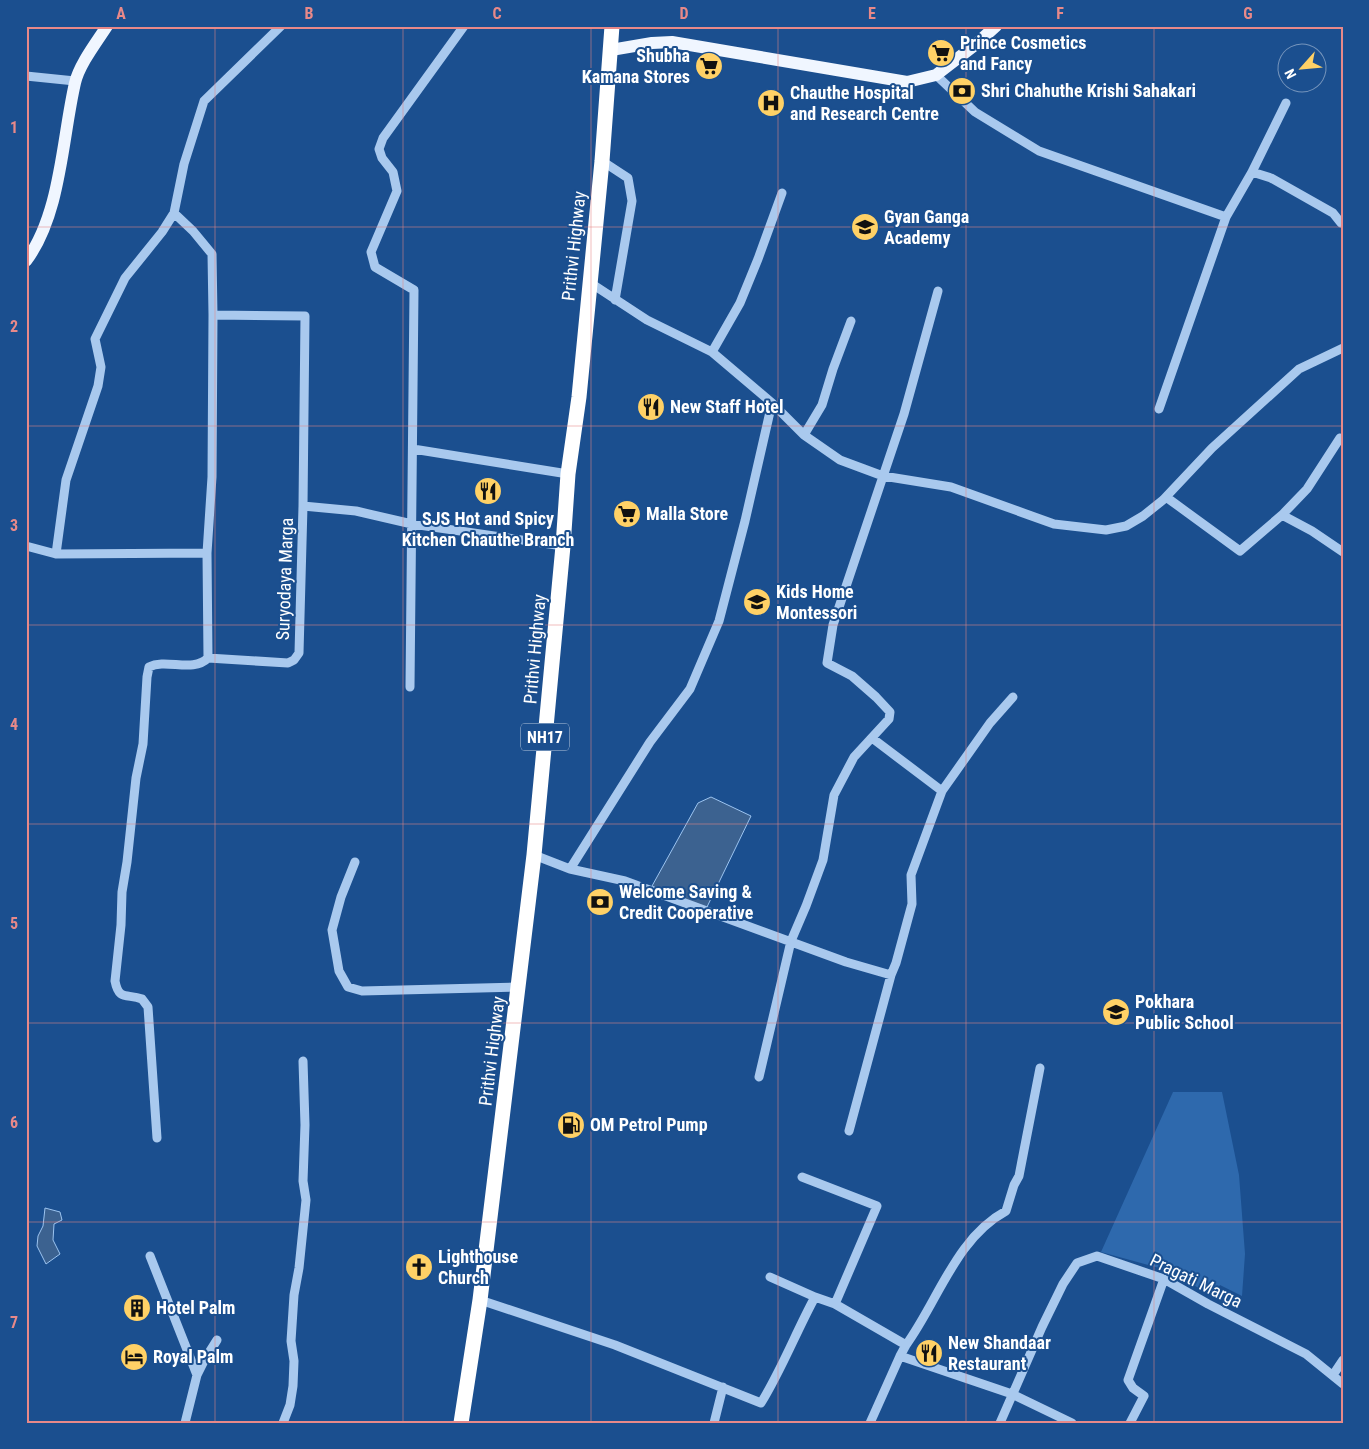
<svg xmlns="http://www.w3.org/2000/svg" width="1369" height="1449" font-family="'Roboto Condensed',sans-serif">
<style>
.green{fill:#2e69ad}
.water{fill:#3c6290;stroke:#9cc4f0}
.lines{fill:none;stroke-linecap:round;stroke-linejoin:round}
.minor{stroke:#a9c9ee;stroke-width:9}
.major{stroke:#f0f6ff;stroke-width:12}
.highway{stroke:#fff;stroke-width:15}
.grid{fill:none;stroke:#e88989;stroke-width:1;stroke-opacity:0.55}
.labels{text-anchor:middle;stroke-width:4;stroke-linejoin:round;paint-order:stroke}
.shield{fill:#1b4f8f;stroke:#bbcadd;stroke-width:1}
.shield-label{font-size:16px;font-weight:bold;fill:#fff}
.poi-label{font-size:18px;font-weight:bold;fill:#fff;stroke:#1b4f8f;text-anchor:start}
.street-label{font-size:18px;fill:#fff;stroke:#1b4f8f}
.neatline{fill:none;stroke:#e88989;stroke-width:2}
.grid-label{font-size:16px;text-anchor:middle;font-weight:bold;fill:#e88989}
</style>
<rect width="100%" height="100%" fill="#1b4f8f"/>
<path class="green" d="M1173 1092H1222L1239 1175 1245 1254 1242 1296 1220 1285 1212 1296 1170 1271 1101 1252Z"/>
<path class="water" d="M711 797 751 816 706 909 652 886 698 803Z
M45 1208 60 1212 62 1220 54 1224 53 1240 60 1254 46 1264 37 1246 38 1236 43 1226Z"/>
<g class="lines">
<path class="minor" d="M936 75 975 112 1039 151 1226 217
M26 76 75 81
M602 161 628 178 632 201 615 300
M1252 172 1271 178 1333 213 1341 223
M589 282 647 320 712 352 772 403 804 435 840 460 883 476 951 487 1054 524 1106 530 1126 526 1143 516 1163 500 1212 448 1299 369 1343 348
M213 315 212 254 193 231 174 213 184 164 204 101 281 26
M712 352 740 303 758 259 782 193
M1159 409 1226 217 1252 172 1286 103
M804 435 822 405 833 369 851 321
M413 449 568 474
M1166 497 1240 551 1282 515 1307 489 1340 438
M1282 515 1312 531 1343 552
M26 546 56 554 207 553 208 658 288 663 294 660 299 653 303 506 356 511 412 524 563 546
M207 553 212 477 213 315 305 316 303 506
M56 554 66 480 98 386 101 367 95 339 125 278 162 232 174 213
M410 687 414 290 375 267 371 252 397 191 393 172 382 158 379 149 383 138 464 26
M872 738 942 791
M534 855 570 869 625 881 846 962 891 975
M355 862 341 897 332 930 339 971 348 987 362 991 518 987
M570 869 650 742 690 689 719 621 745 521 772 403
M759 1077 791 941 806 906 823 860 834 795 854 757 889 719 890 712 876 697 852 676 827 663 833 625 904 414 938 291
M849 1131 891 975 896 963 912 904 911 875 942 791 990 723 1013 697
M157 1138 148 1007 142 999C128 993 119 1002 115 981L121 925 122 892 127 862 136 778 143 744 147 677 149 667C166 658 193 673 208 658
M802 1177 877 1206 835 1304
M150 1256 197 1375
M770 1277 815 1297
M480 1300 615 1345 761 1403C782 1369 796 1332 815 1297L835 1304 906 1345 900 1356 1012 1394 1072 1423
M906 1345C938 1301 956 1238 1006 1211L1014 1185 1019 1176 1040 1068
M1333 1375 1343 1360
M185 1423 197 1375 205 1359 217 1340
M283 1423 290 1405 293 1386 294 1361 291 1341 294 1295 299 1268 306 1200 303 1181 305 1125 303 1061
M714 1423 723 1387
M870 1423 900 1356
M1000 1423 1042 1327 1063 1284 1077 1263 1097 1256 1164 1279 1208 1304 1306 1354 1343 1384
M1130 1423 1144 1396 1133 1388 1128 1380 1164 1279"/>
<path class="major" d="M611 50 652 43 672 42 907 82 936 75 975 45 996 26
M26 261C61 214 62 139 75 83 79 65 96 43 107 26"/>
<path class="highway" d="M461 1423 480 1300 534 855 563 546 568 474 579 397 602 161 612 26"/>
</g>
<path class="grid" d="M215 26V1423M403 26V1423M591 26V1423M778 26V1423M966 26V1423M1154 26V1423M26 227H1343M26 426H1343M26 625H1343M26 824H1343M26 1023H1343M26 1222H1343"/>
<defs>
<g id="supermarket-disc" transform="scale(1.4375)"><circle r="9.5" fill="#ffd166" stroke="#1b4f8f"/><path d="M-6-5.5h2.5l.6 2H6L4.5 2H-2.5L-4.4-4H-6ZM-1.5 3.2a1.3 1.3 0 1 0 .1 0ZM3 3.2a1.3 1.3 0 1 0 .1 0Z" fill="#111"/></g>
<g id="bank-disc" transform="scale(1.4375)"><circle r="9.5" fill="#ffd166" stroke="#1b4f8f"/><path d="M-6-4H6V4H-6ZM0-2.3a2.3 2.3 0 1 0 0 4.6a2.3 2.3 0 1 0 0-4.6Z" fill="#111"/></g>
<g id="hospital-disc" transform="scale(1.4375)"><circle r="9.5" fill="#ffd166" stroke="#1b4f8f"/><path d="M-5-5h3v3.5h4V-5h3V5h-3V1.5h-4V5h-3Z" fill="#111"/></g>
<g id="school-disc" transform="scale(1.4375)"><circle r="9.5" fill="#ffd166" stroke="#1b4f8f"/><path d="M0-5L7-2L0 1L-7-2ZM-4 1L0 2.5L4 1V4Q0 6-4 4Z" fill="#111"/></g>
<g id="restaurant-disc" transform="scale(1.4375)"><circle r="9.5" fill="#ffd166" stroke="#1b4f8f"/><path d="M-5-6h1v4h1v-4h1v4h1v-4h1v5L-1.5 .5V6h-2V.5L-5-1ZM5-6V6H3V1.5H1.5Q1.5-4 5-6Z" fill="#111"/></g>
<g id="fuel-disc" transform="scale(1.4375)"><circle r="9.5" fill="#ffd166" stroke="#1b4f8f"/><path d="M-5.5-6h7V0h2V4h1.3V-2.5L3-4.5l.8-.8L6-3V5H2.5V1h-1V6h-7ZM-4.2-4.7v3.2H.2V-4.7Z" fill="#111"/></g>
<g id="church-disc" transform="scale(1.4375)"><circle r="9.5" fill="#ffd166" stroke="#1b4f8f"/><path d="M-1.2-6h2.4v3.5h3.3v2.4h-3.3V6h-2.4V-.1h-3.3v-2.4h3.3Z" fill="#111"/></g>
<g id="building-disc" transform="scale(1.4375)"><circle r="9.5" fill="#ffd166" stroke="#1b4f8f"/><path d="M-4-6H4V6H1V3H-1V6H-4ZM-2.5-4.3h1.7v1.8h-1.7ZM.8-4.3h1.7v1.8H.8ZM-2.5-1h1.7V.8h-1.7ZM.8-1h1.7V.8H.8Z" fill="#111"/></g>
<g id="hotel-disc" transform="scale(1.4375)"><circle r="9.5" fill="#ffd166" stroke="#1b4f8f"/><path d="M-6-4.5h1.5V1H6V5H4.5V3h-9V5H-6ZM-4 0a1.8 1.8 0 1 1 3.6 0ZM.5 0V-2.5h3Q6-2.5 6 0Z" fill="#111"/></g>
</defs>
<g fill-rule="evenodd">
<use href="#supermarket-disc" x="941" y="53"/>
<use href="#supermarket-disc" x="709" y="66"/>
<use href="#bank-disc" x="962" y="91"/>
<use href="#hospital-disc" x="771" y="103"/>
<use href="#school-disc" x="865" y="227"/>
<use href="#restaurant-disc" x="651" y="407"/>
<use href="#restaurant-disc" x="488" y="491"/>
<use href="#supermarket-disc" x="627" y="514"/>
<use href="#school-disc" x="757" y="602"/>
<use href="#bank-disc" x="600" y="902"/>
<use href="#school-disc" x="1116" y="1012"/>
<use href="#fuel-disc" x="571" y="1125"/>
<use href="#church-disc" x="419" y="1267"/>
<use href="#building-disc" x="137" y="1308"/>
<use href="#restaurant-disc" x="929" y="1353"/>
<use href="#hotel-disc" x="134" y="1357"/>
</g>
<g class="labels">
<rect class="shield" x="521" y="723.5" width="48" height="27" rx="4"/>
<g class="shield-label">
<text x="545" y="743">NH17</text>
</g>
<g class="poi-label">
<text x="960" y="49">Prince Cosmetics<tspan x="960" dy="21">and Fancy</tspan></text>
<text x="690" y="62" text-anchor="end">Shubha<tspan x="690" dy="21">Kamana Stores</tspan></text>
<text x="981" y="97">Shri Chahuthe Krishi Sahakari</text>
<text x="790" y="99">Chauthe Hospital<tspan x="790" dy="21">and Research Centre</tspan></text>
<text x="884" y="223">Gyan Ganga<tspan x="884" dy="21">Academy</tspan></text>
<text x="670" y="413">New Staff Hotel</text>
<text x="646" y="520">Malla Store</text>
<text x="488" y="525" text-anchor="middle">SJS Hot and Spicy<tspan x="488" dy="21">Kitchen Chauthe Branch</tspan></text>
<text x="776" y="598">Kids Home<tspan x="776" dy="21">Montessori</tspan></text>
<text x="619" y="898">Welcome Saving &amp;<tspan x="619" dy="21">Credit Cooperative</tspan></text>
<text x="1135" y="1008">Pokhara<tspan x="1135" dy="21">Public School</tspan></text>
<text x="590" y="1131">OM Petrol Pump</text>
<text x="438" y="1263">Lighthouse<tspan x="438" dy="21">Church</tspan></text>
<text x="156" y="1314">Hotel Palm</text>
<text x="948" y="1349">New Shandaar<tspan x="948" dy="21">Restaurant</tspan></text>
<text x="153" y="1363">Royal Palm</text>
</g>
<g class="street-label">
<text transform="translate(574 246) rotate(-84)" y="6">Prithvi Highway</text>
<text transform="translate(285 579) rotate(-88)" y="6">Suryodaya Marga</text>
<text transform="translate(535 649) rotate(-85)" y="6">Prithvi Highway</text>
<text transform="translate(492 1051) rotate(-83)" y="6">Prithvi Highway</text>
<text transform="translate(1196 1281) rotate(26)" y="6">Pragati Marga</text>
</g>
</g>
<rect width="1369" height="1449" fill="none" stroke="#1b4f8f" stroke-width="55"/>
<g transform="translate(1302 68) rotate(243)"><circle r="24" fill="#1b4f8f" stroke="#7695bc"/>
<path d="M0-4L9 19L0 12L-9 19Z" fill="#ffd166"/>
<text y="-8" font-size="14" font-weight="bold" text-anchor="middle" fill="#ffffff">N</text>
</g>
<rect x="28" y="28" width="1314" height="1394" class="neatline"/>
<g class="grid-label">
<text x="121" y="19">A</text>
<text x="309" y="19">B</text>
<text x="497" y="19">C</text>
<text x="684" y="19">D</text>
<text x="872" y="19">E</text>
<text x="1060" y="19">F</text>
<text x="1248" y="19">G</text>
<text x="14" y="133">1</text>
<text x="14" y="332">2</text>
<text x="14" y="531">3</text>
<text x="14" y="730">4</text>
<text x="14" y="929">5</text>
<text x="14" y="1128">6</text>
<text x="14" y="1328">7</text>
</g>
</svg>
